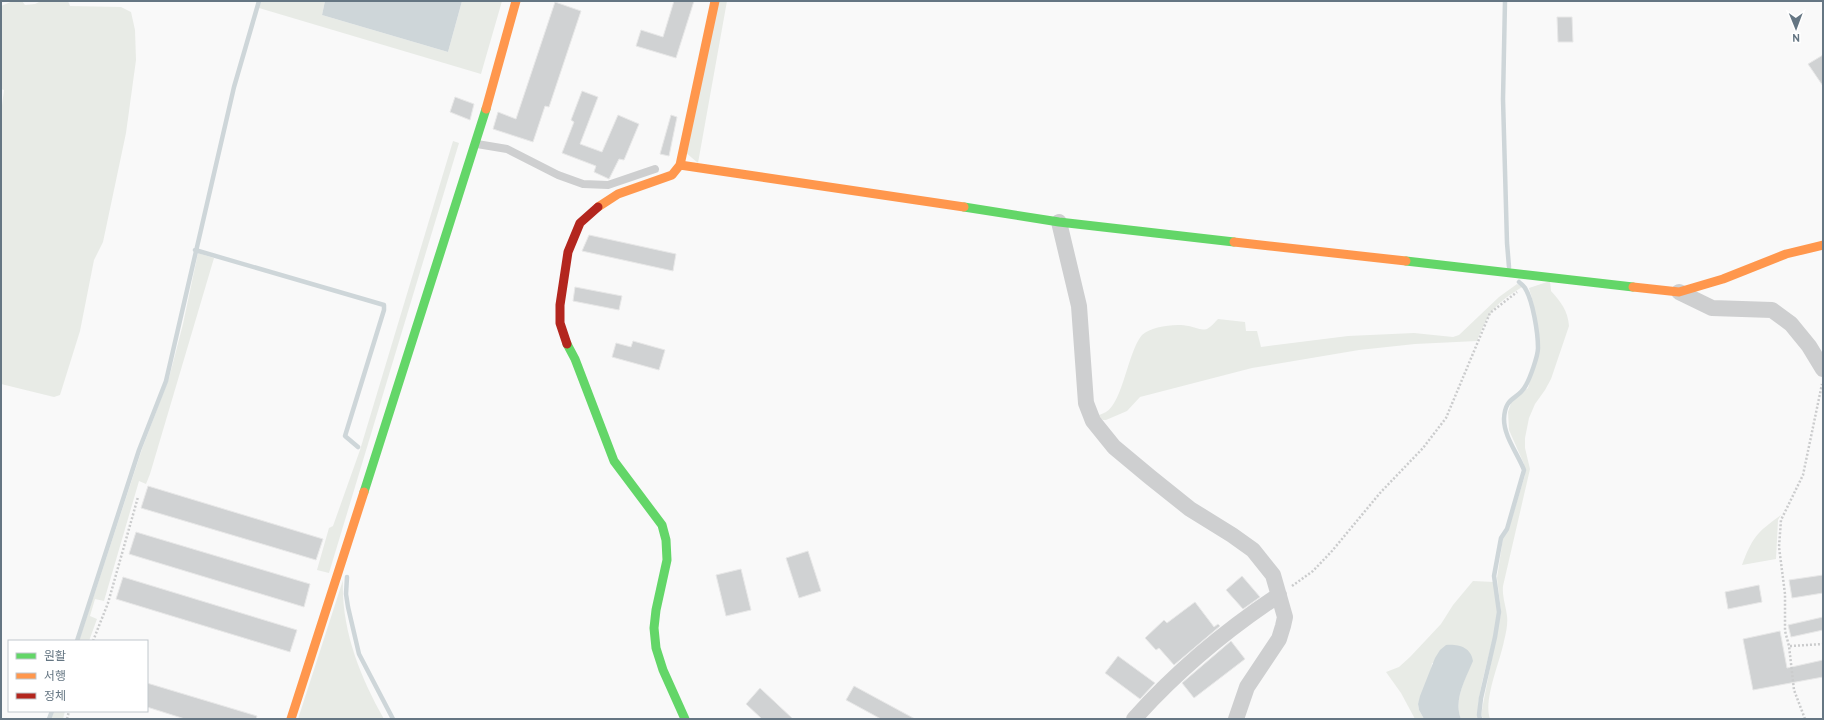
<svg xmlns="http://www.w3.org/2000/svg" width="1824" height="720" font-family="Overpass,'Noto Sans KR',sans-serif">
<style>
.green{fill:#e8ebe6}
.water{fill:#ced6d9}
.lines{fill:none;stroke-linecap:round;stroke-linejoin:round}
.stream{stroke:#ced6d9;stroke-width:4.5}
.building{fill:#d0d2d3;stroke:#e8e8e8}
.path{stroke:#cbcccd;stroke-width:2.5;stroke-dasharray:2 2;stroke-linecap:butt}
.lane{stroke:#cecfd0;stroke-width:8}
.street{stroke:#cecfd0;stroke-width:16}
.fast{stroke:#63d668;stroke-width:9}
.slow{stroke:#ff974d;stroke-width:9}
.jam{stroke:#b3261e;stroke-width:9}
</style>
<rect width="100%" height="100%" fill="#f9f9f9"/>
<path class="green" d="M13 1H22L25 5 35 4 41 1H68L70 6 121 7 131 12 135 30 136 60 126 133 103 242 94 260 80 331 60 395 54 397 1 384V113L4 90 1 89V6Z
M261 1H325L322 15 448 52 462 1H502L481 74 259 8Z
M719 1H727L698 163 685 152Z
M453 141 459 143 329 573 317 570 329 528 333 526 360 450Z
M198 253 214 258 150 474 146 484 139 481 104 601 95 599 90 616 97 619 89 641H79L142 449 169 378 183 324Z
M1550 281 1551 291C1561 302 1568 311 1569 326L1551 379 1545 390 1535 404 1529 418 1525 438V448L1530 469 1503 586C1502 597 1506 606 1507 616 1508 624 1506 633 1504 641 1500 662 1483 700 1490 719H1483L1481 715 1484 699 1501 612 1497 578 1503 538 1509 528 1525 475 1524 464 1509 430 1508 412 1512 400 1528 388 1539 349 1533 302 1529 288Z
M1517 284 1522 287C1494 305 1489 311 1477 341L1415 344 1359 350 1252 368 1140 397 1127 411 1106 420H1103L1095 416C1098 415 1103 414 1106 412 1123 402 1128 351 1142 335 1151 326 1177 323 1189 326 1195 327 1200 331 1207 329 1211 327 1215 322 1218 319L1245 322 1246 331H1257L1261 347 1348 336 1414 333 1453 337 1459 335 1499 297Z
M1781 515 1778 520 1776 559 1742 565C1752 538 1757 532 1781 515Z
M343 580C341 629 360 677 384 719H298Z
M1473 581 1494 582C1495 592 1498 603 1498 613 1496 637 1473 701 1479 719H1461C1453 700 1466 678 1472 661L1432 663 1431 671 1418 704 1419 710 1424 719H1415L1401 693 1386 672 1399 667 1410 657 1441 624 1453 605Z
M54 711H65L63 719H51Z"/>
<path class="water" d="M325 1H462L448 52 322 15Z
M1446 645C1458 644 1471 647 1473 661 1466 678 1453 700 1461 719H1424L1419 710 1418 704 1420 696 1435 658 1440 650Z"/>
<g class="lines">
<path class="stream" d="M1505 1 1503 99 1507 243 1509 267
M195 250 384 305V310L345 436 358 447
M347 577 346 594 348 607 359 654 393 719
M77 641 139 450 166 381 234 87 259 1
M49 719 52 711
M1480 719 1479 715 1481 698 1495 637 1499 612 1494 576 1501 538 1507 529 1524 470C1518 454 1504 437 1504 419 1505 395 1518 401 1526 385 1530 378 1538 356 1538 348 1538 333 1533 301 1525 288 1524 286 1521 284 1519 282"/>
</g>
<path class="building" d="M674 1H694L676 58 636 46 641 30 663 37Z
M555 2 581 11 549 107 545 106 533 142 493 129 498 112 516 119Z
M1557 17H1572L1573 42H1558Z
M1823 55V86L1808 64Z
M582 91 598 97 580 144 602 152 618 115 639 124 624 160 619 159 609 179 594 172 596 166 562 153 574 122 571 120Z
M455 97 474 104 470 120 450 112Z
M671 115 677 117 669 156 660 154Z
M589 235 676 254 673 271 582 251Z
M575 287 622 296 619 310 573 301Z
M633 341 665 350 659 370 612 357 616 343 631 347Z
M148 486 323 539 316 560 141 508Z
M136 532 310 584 304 607 129 554Z
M808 551 821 591 799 598 786 558Z
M741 569 751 610 726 616 716 575Z
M1823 575V593L1792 598 1789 580Z
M1242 576 1260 597 1243 609 1226 590Z
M123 577 297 630 290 652 116 599Z
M1759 585 1762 602 1728 609 1725 592Z
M1195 602 1214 627 1218 624 1220 626 1174 665 1159 648 1156 650 1145 638 1164 620 1167 623Z
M1823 617V630L1791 637 1788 625Z
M1780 631 1787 668 1823 660V677L1753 690 1743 639Z
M1231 641 1245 659 1194 698 1182 683Z
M1118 656 1155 683 1140 699 1105 673Z
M147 683 257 716 256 719H185L147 707Z
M854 686 915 719H881L846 700Z
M760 688 793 719H762L746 704Z"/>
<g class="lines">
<path class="path" d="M1292 586 1313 571 1332 551 1380 493 1423 448 1446 418 1490 313 1517 292
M93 641 108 603 138 497
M1790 646 1823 644
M67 719 69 711
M1805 719 1794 690 1789 646 1785 631V594L1779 547 1781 520 1803 475 1822 384"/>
<path class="lane" d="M477 144 507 149 558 175 583 184 608 185 655 169"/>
<path class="street" d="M1059 222 1079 306 1086 403 1093 421 1114 447 1150 477 1190 509 1232 535 1253 550 1273 575 1285 617 1283 626 1279 639 1247 687 1236 719
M1679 292 1712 308 1772 310 1791 324 1809 346 1823 369
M1134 719C1177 671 1226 630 1279 595"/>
<path class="fast" d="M964 207 1059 222 1234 242
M1406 261 1633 287
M567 344 575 359 614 461 662 525 666 540 667 560 656 610 654 628 656 648 663 670 685 719
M364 492 486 109"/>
<path class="slow" d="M486 109 516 1
M680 165 964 207
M598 207 618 194 672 175 680 165 715 1
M1234 242 1406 261
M1633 287 1679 292 1723 279 1786 254 1823 245
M291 719 364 492"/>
<path class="jam" d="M567 344 560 323V305L568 252 580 223 598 207"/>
</g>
<rect width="1824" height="720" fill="none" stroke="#657683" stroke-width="4"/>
<rect x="8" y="640" width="140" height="72" fill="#ffffff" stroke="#c1c8cd"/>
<rect x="16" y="653" width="20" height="6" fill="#63d668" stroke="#c1c8cd"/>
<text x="44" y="660" font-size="12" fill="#657683">원활</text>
<rect x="16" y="673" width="20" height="6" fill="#ff974d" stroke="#c1c8cd"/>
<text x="44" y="680" font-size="12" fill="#657683">서행</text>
<rect x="16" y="693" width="20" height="6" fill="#b3261e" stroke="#c1c8cd"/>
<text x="44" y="700" font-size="12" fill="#657683">정체</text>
<g transform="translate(1796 28) rotate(179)" stroke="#ffffff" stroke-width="3" paint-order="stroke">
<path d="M0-3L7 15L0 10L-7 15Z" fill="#657683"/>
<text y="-6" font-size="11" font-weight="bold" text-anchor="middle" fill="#657683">N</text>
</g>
</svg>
